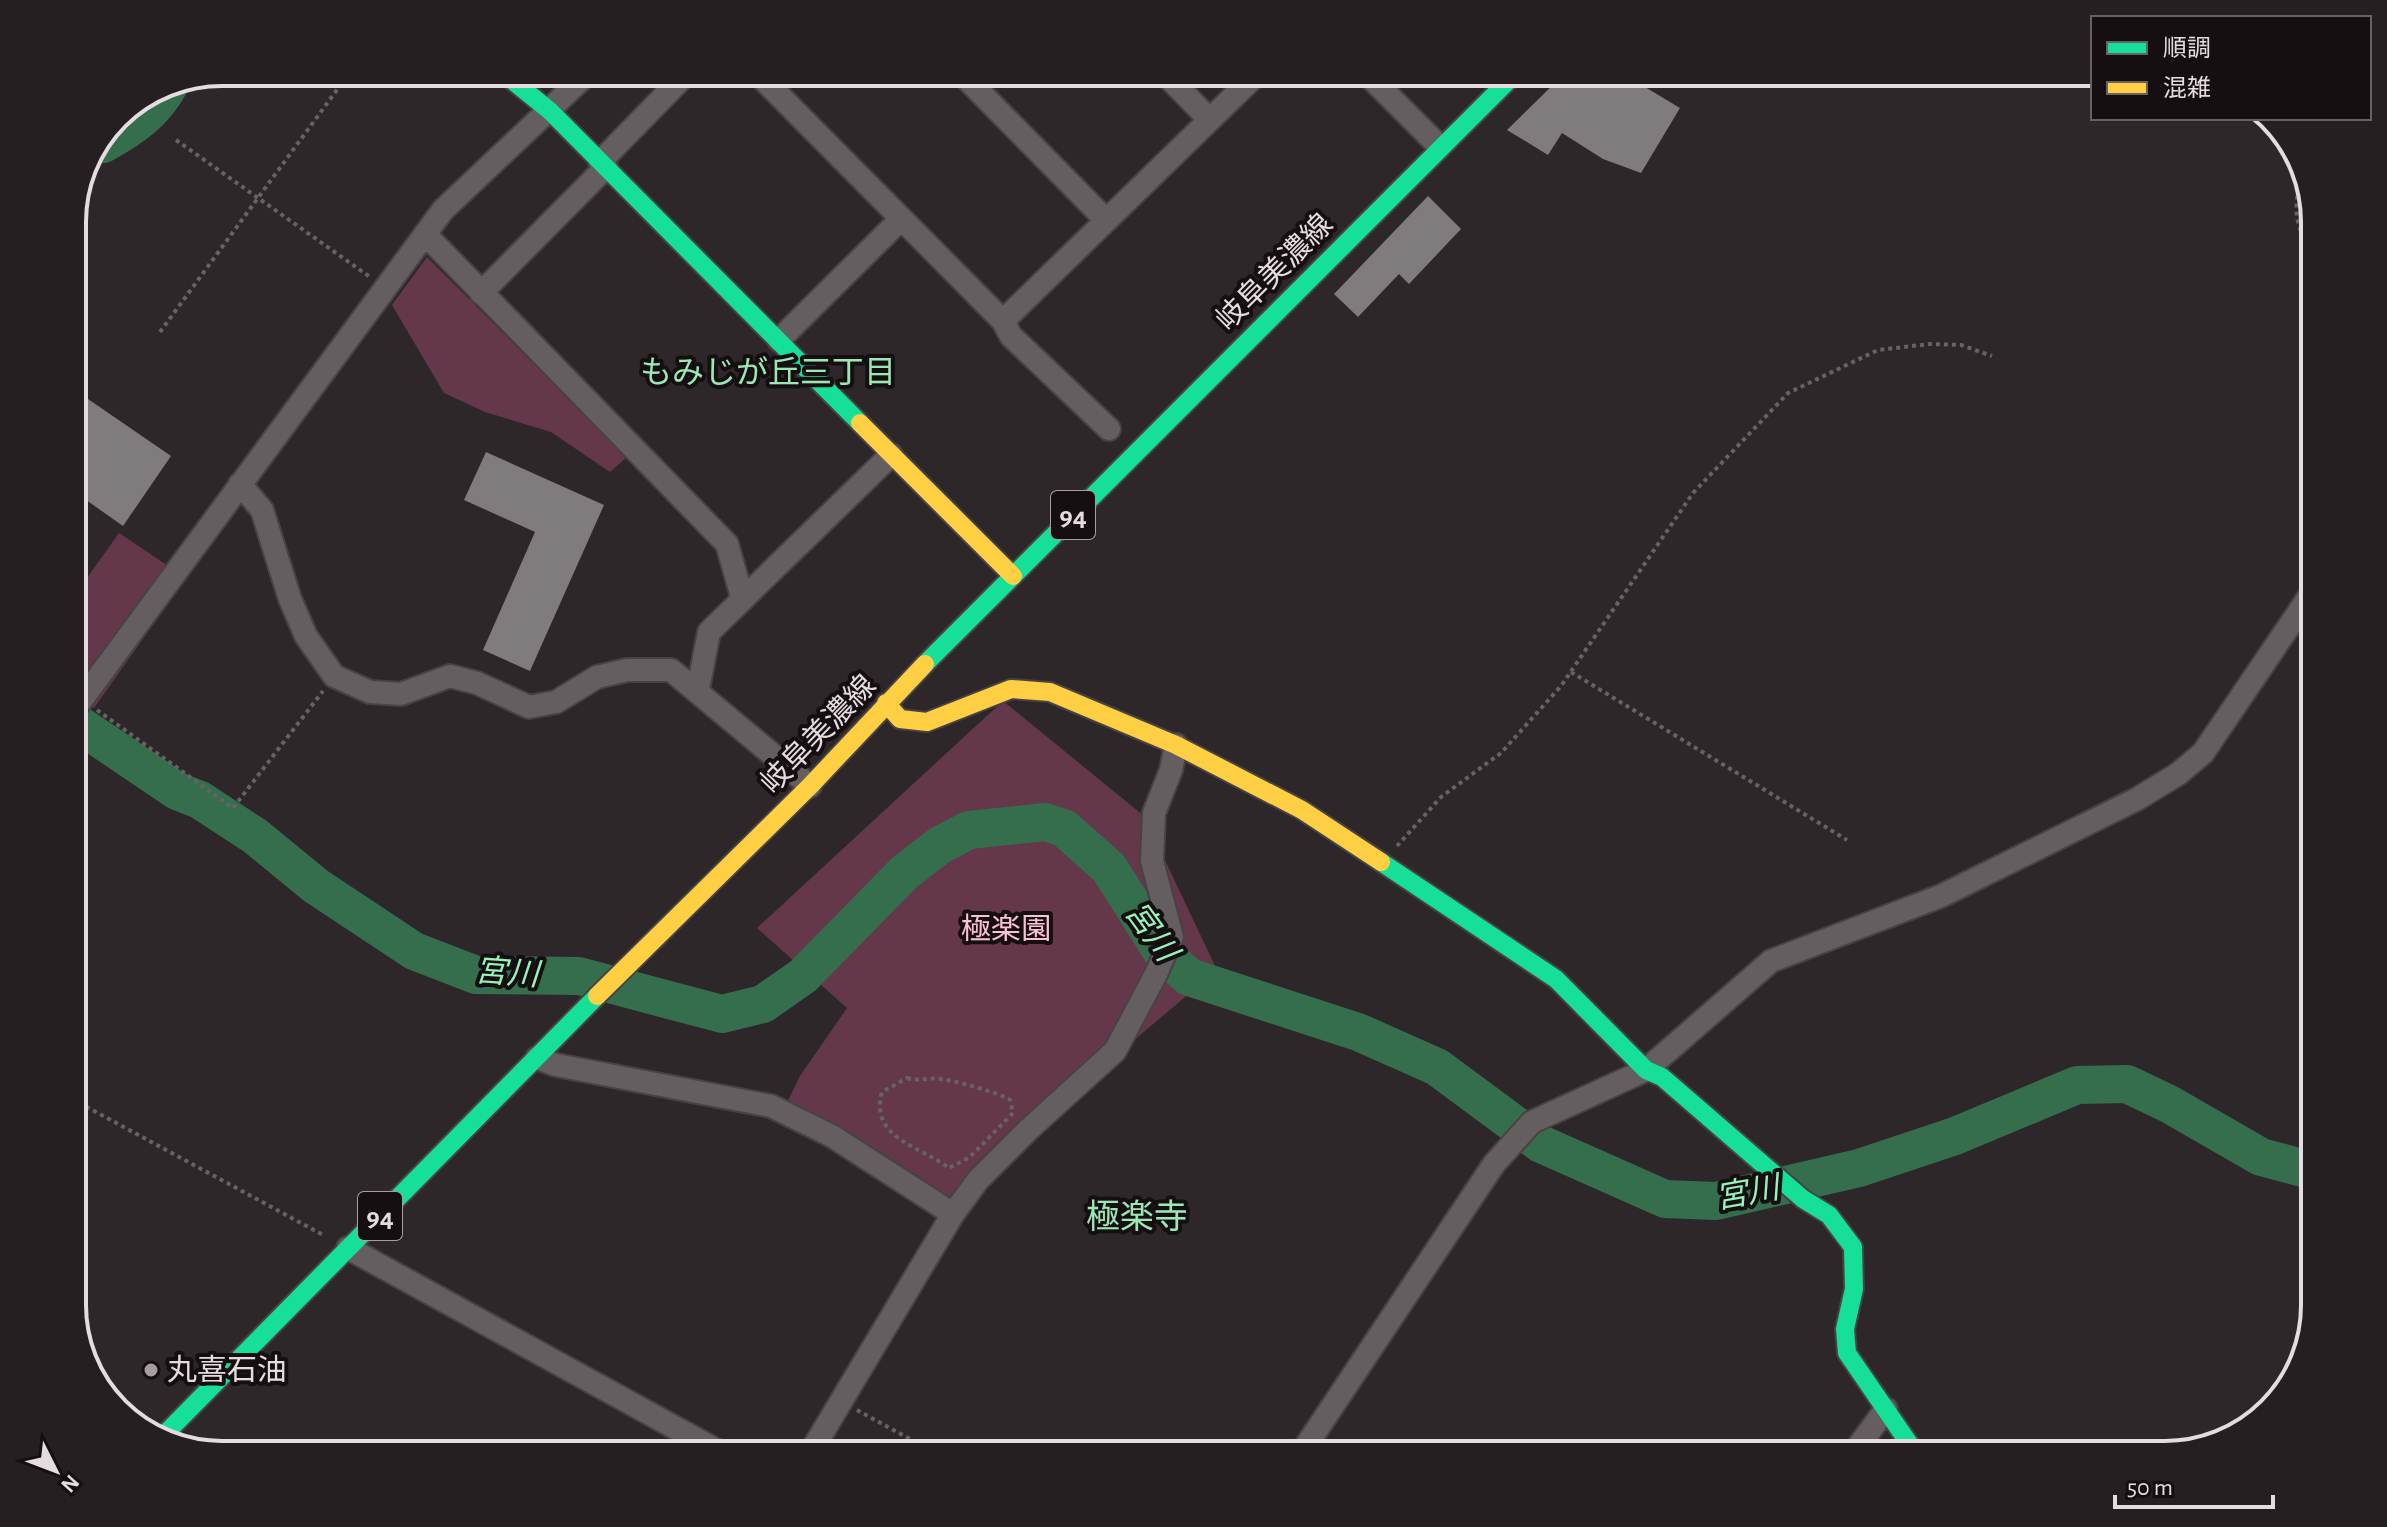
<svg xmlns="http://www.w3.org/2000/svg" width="2387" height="1527" font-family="'Alegreya Sans','Noto Sans JP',sans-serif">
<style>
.green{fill:#64384a}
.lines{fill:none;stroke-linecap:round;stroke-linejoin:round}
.river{stroke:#356e4d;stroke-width:38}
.building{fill:#807b7c}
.street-casing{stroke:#474244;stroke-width:26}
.fast-casing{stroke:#474244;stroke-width:22}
.slow-casing{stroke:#474244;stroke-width:22}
.path{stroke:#676264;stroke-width:4;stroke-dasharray:4 4;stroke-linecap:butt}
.street{stroke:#655e61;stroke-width:22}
.fast{stroke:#16e098;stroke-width:18}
.slow{stroke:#ffcf43;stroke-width:18}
.poi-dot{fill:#a59da0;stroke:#150f11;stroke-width:3}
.labels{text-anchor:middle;stroke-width:8;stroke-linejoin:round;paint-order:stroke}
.shield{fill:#150f11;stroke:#a79ea1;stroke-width:2}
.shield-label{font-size:28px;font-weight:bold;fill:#e5dcdf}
.street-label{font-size:30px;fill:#e5dcdf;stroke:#150f11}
.park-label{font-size:30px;fill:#fac0d5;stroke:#150f11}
.poi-label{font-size:30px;fill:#e5dcdf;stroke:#150f11;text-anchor:start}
.neighbourhood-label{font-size:32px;fill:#9de7b7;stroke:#150f11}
.water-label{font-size:32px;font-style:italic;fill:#98f3ba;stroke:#150f11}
.quarter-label{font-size:34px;fill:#9de7b7;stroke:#150f11}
.rim{fill:none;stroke:#e5dcdf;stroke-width:4}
</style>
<rect width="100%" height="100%" fill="#2e272a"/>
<path class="green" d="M427 257 627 457 610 472 551 432 485 412 444 393 392 305Z
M119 533 186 578 94 708 72 691V599Z
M1003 701 1144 816 1217 970 1028 1130 953 1214 782 1113 800 1076 847 1008 757 928Z"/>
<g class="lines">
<path class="river" d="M103 144C133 128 155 112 171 82
M72 720 177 791 200 800 255 836 316 886 414 951 476 975 579 976 722 1014 763 1004 803 976 904 873 940 845 969 830 1045 822 1064 828 1109 868 1164 955 1189 977 1358 1032 1437 1067 1541 1144 1665 1199 1716 1201 1859 1168 1955 1136 2077 1085 2127 1084 2169 1104 2261 1157 2306 1169 2315 1168"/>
</g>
<path class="building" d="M1576 72H1620L1680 108 1641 173 1603 159 1562 133 1548 155 1507 130 1563 75 1571 80Z
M1428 196 1461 229 1409 284 1399 274 1358 317 1334 294Z
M72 388 171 456 123 526 72 490Z
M486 452 604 505 530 671 483 650 535 532 464 500Z"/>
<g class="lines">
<g class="street-casing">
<path id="street" d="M756 72 1003 321 1011 336 1109 429
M960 72 1106 220
M1163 72 1210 120
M1365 72 1439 146
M600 162 688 72
M425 234 727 544 742 597
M481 293 606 167
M1003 321 1259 72
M779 340 901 219
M240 484 262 510 290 599 306 636 334 676 370 692 401 694 450 676 477 683 529 707 556 702 597 677 627 670H671L810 786
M698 689 709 632 891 455
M72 713 443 210 589 72
M537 1058 556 1065 771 1106 832 1136 953 1214
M348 1248 725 1455
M809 1455 953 1214 978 1180 1028 1130 1115 1051 1156 974 1172 937 1152 861 1154 813 1171 770 1176 745
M1300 1455 1494 1164 1532 1122 1646 1070 1771 961 1941 896 2137 799 2178 774 2203 753 2315 588
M1852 1455 1886 1409"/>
</g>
<g class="fast-casing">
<path id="fast" d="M502 72 550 111 860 423
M925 664 1517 72
M1381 862 1556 979 1646 1070 1662 1077 1803 1199 1829 1215 1853 1247 1854 1289 1845 1329 1847 1353 1917 1455
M162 1437 597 996"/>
</g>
<g class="slow-casing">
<path id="slow" d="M860 423 1013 576
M886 703 900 719 927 722 1011 689 1050 692 1176 745 1302 810 1381 862
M597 996 810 786 925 664"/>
</g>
<path class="path" d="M176 140 370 277
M2302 172C2292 214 2295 223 2315 261
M160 332 350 72
M1571 672 1847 840
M97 710 233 808 323 691
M1397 846 1441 797 1501 753 1561 686 1693 493 1788 393 1878 350 1930 344 1961 345 1992 356
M907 1078C919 1082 928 1077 940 1079 952 1080 1001 1093 1010 1100L1013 1113 970 1157 949 1168C920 1146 869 1138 882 1092Z
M72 1099 325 1236
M857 1410 939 1455"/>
<use href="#street" class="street"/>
<use href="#fast" class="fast"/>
<use href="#slow" class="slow"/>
</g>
<circle class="poi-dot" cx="151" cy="1370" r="8"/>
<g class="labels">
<g class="shield">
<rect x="1051" y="491" width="44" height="48" rx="6"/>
<rect x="358" y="1192" width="44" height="48" rx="6"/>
</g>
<g class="shield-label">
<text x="1073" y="525">94</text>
<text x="380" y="1226">94</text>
</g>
<g class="street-label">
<text transform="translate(1274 272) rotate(-45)" y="10">岐阜美濃線</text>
<text transform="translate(818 734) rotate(-46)" y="10">岐阜美濃線</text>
</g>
<g class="park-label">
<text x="1006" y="939">極楽園</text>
</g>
<g class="poi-label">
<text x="167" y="1380">丸喜石油</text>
</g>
<g class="neighbourhood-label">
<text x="768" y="383">もみじが丘三丁目</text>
</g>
<g class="water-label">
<text transform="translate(1152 931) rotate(54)" y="11">宮川</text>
<text transform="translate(507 972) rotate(4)" y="11">宮川</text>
<text transform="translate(1747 1192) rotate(-10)" y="11">宮川</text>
</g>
<g class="quarter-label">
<text x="1137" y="1228">極楽寺</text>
</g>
</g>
<path d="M0 0H2387V1527H0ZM222 86H2165A136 136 0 0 1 2301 222V1305A136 136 0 0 1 2165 1441H222A136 136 0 0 1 86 1305V222A136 136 0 0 1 222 86Z" fill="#261f21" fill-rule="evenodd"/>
<path class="rim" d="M222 86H2165A136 136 0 0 1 2301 222V1305A136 136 0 0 1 2165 1441H222A136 136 0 0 1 86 1305V222A136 136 0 0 1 222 86Z"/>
<rect x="2091" y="16" width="280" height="104" fill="#150f11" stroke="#686163" stroke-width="2"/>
<rect x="2107" y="42" width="40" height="12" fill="#16e098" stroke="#686163" stroke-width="2"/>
<text x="2163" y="56" font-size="24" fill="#e5dcdf">順調</text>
<rect x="2107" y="82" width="40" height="12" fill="#ffcf43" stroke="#686163" stroke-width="2"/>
<text x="2163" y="96" font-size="24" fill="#e5dcdf">混雑</text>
<g transform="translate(56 1471) rotate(132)" stroke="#150f11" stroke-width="6" paint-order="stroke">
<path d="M0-6L14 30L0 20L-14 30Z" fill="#e5dcdf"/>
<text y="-12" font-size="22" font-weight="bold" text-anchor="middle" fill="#e5dcdf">N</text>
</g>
<path d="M2115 1495v12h158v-12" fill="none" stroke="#e5dcdf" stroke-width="4"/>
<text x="2127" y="1495" font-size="24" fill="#e5dcdf" stroke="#150f11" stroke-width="6" paint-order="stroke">50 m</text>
</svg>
